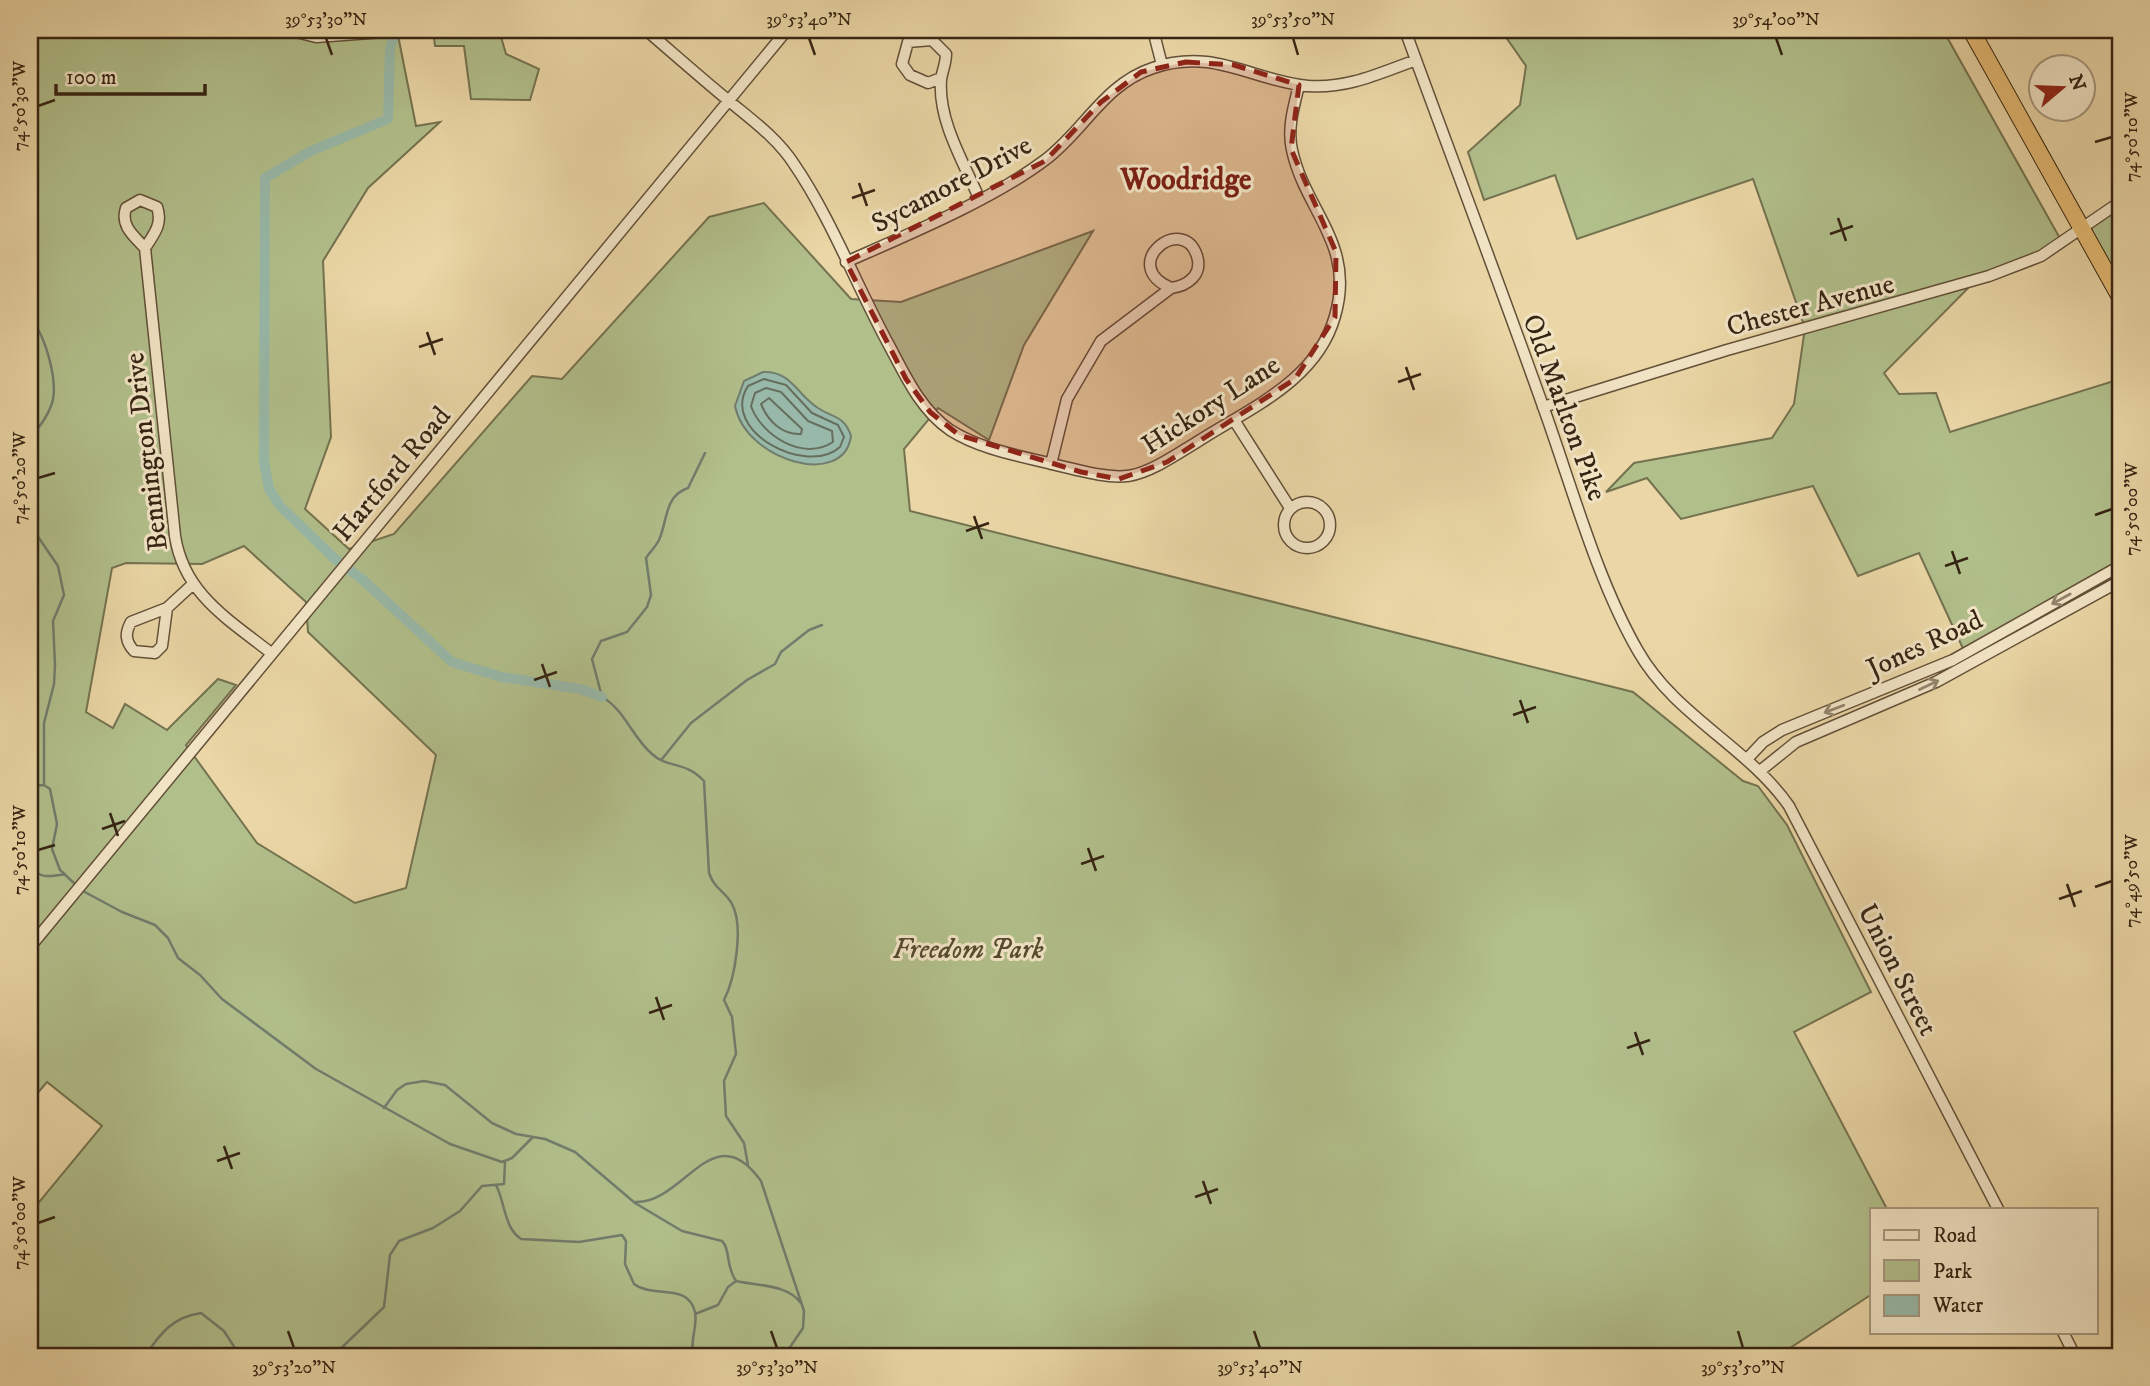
<svg xmlns="http://www.w3.org/2000/svg" width="2150" height="1386" font-family="'IM FELL DW Pica',serif">
<style>
.green{fill:#b1bf8b;stroke:#74724f;stroke-width:2;fill-rule:evenodd}
.water{fill:#98b9a9;stroke:#717d6d;stroke-width:2}
.lines{fill:none;stroke-linecap:round;stroke-linejoin:round}
.shore{stroke:#676e5e;stroke-width:2}
.stream{stroke:#717d6d;stroke-width:2.5}
.canal{stroke:#98b9a9;stroke-width:10}
.minor-casing{stroke:#635038;stroke-width:13}
.highway-casing{stroke:#362413;stroke-width:18}
.minor{stroke:#f1e4c5;stroke-width:10}
.highway{stroke:#e5bb73;stroke-width:16}
.oneway{stroke:#94846c}
.marked{fill:#8f2418;fill-opacity:0.2;stroke:#8f2418;stroke-width:5;stroke-dasharray:14 9;stroke-linejoin:round}
.ticks{fill:none;stroke:#362413;stroke-width:2.5}
.labels{text-anchor:middle;stroke-width:6;stroke-linejoin:round;paint-order:stroke}
.street-label{font-size:28px;fill:#362413;stroke:#f1e4c5}
.park-label{font-size:28px;font-style:italic;fill:#554b31;stroke:#f1e4c5}
.neighbourhood-label{font-size:30px;font-weight:bold;fill:#7a1f14;stroke:#f1e4c5}
.neatline{fill:none;stroke:#362413;stroke-width:2.5}
.ticks-label{font-size:18px;text-anchor:middle;fill:#362413}
</style>
<rect width="100%" height="100%" fill="#ead6a6"/>
<filter id="stains"><feTurbulence type="fractalNoise" baseFrequency=".00286" numOctaves="4"/><feColorMatrix values="0 0 0 0 .2 0 0 0 0 .09 0 0 0 0 .02 0 0 0 .5 -.17"/></filter>
<radialGradient id="worn" r=".72"><stop offset=".6" stop-color="#630" stop-opacity="0"/><stop offset="1" stop-color="#630" stop-opacity=".3"/></radialGradient>
<path class="green" d="M30 30H397L416 126 440 122 368 188 323 261 331 437 305 509 349 549 394 534 532 376 562 379 709 217 764 203 851 299 901 302 1093 231 1024 345 989 440 938 408 904 449 910 511 1633 692 1743 781 1758 786 1787 825 1871 992 1794 1032 1887 1209H1872V1294L1778 1356H30V1213L102 1126 47 1082 30 1102ZM244 546 306 602 308 632 436 755 406 888 355 903 257 843 186 745 236 685 218 679 167 730 125 704 113 728 86 712 112 568 126 563 202 564Z
M433 30H499L506 54 539 69 530 100 471 99 464 46H435Z
M1501 30H1943L2062 242 1981 275 1884 373 1899 394 1936 393 1950 432 2120 379V573L1966 655 1919 553 1858 576 1813 486 1681 519 1647 478 1606 492 1634 463 1772 438 1794 404 1805 328 1753 179 1577 239 1555 175 1484 200 1468 152 1520 105 1526 66Z
M2120 202V297L2083 230Z"/>
<path class="water" d="M763 372C792 371 797 395 818 408 833 418 845 416 851 436 844 489 746 461 735 406L744 381Z"/>
<g class="lines">
<path class="shore" d="M764 379 786 385 812 413 838 425 844 437 840 447C807 477 719 431 748 386Z
M766 388 781 392 808 421 832 431 833 442C803 462 761 435 751 406L755 393Z
M769 398 802 429 801 434C782 435 768 421 761 404Z"/>
<path class="stream" d="M30 318C45 334 60 384 51 406 47 417 38 429 30 438
M705 453 688 488C664 496 668 520 659 540 656 546 650 552 646 558L651 595 647 607 627 632 601 641 592 659 602 697C625 710 632 737 652 754 668 769 684 760 704 781L709 873C715 890 725 891 732 904 744 926 735 979 724 1000L732 1017 736 1054 724 1081 726 1116 744 1143 748 1165
M30 525 58 566 64 595 53 621 55 665 54 684 44 723V785L50 789 57 824 52 849 60 870 76 885
M662 759 691 723 747 680 775 664 781 652 809 630 822 625
M30 791 33 786 44 785
M30 865C38 879 50 877 65 874
M81 890 122 912 155 925 168 938 178 958 200 975 222 999 316 1069 450 1144 502 1162 512 1158 532 1138
M384 1108 397 1090 406 1084 424 1081 445 1085 492 1123 516 1134 545 1139 575 1152 635 1203 682 1231 722 1241C731 1250 725 1265 736 1281 758 1286 787 1284 801 1303
M496 1185C505 1202 504 1228 521 1239L579 1242 622 1235 626 1241 625 1264 634 1284C654 1299 688 1282 695 1312 698 1328 689 1340 694 1356
M636 1202C685 1203 713 1114 761 1181L804 1311 803 1328 784 1356
M695 1314 718 1305 728 1287 736 1281
M145 1356C160 1334 172 1317 201 1313L224 1331 240 1356
M333 1356 384 1307 390 1255 399 1241 433 1228 460 1211 482 1186 504 1184 505 1162"/>
<path class="canal" d="M396 30 390 48 388 119 311 151 265 178 264 462 269 489 280 506 334 558 363 580 452 662 501 677 580 689 602 697"/>
<g class="minor-casing">
<path id="minor" d="M288 30 316 37 411 30
M646 30C674 54 701 78 729 101 753 121 777 138 794 164 831 218 858 289 890 347 906 377 921 410 950 430 978 448 1015 455 1048 463 1134 484 1129 484 1205 437 1255 406 1318 378 1335 316 1356 244 1305 211 1292 150 1287 128 1294 106 1299 85
M1153 30 1162 65
M1405 30C1451 156 1499 282 1544 409 1572 487 1597 580 1638 651 1675 716 1747 746 1789 806L1998 1209
M941 78 928 83 910 75 902 64 908 42 932 40 946 54C946 64 942 71 941 80 938 121 964 163 979 198
M145 248C154 234 163 224 157 207L140 200 126 208C120 226 134 236 145 248L175 536C184 594 228 619 271 653
M846 262C907 235 992 200 1045 160 1084 131 1104 84 1153 68 1214 47 1253 81 1308 86 1347 89 1380 73 1416 60
M1543 407 1727 350 1989 276 2041 256 2120 202
M1234 420 1290 508
M1051 464 1067 399 1101 341 1171 288C1187 286 1203 275 1197 256 1183 212 1117 265 1171 288
M1284 525a23 23 0 1 1 46 0a23 23 0 1 1-46 0Z
M167 608 162 646 155 653 134 651C125 641 125 633 131 622L167 608 192 585
M1747 759 1763 742 1782 730 1953 660 2120 566
M1760 771 1796 742 1936 682 2120 581
M30 947 787 30
M2063 1332 2075 1356"/>
</g>
<g class="highway-casing">
<path id="highway" d="M1971 30 2120 297"/>
</g>
<use href="#minor" class="minor"/>
<use href="#highway" class="highway"/>
</g>
<defs><path id="oneway-shaft" d="M-6 0H5M1.5-3L5.5 0L1.5 3" fill="none" stroke-width="1.6" stroke-linecap="round" stroke-linejoin="round" transform="scale(1.75)"/></defs>
<g class="oneway">
<use href="#oneway-shaft" transform="translate(2061 599) rotate(151)"/>
<use href="#oneway-shaft" transform="translate(1929 685) rotate(-26)"/>
<use href="#oneway-shaft" transform="translate(1834 709) rotate(159)"/>
</g>
<path class="marked" d="M1186 62 1234 65 1299 85 1291 149 1336 252 1335 317 1295 379 1167 462 1119 479 1081 472 959 435 930 412 906 379 846 262 1045 161 1101 102 1141 72Z"/>
<path class="ticks" d="M326 38 332 55M809 38 815 55M1293 38 1298 55M1776 38 1782 55M38 106 55 100M2095 142 2112 137M859 183 867 206M852 198 875 190M1838 218 1846 241M1830 234 1853 226M427 332 435 355M419 347 443 339M1406 367 1414 390M1398 382 1421 374M38 478 55 473M2095 515 2112 509M974 516 982 539M966 531 989 523M1952 551 1960 574M1945 566 1968 558M542 664 550 687M534 680 557 672M1520 700 1528 723M1513 715 1536 707M110 813 118 836M102 829 125 821M1088 848 1096 871M38 850 55 845M1081 864 1104 856M2067 884 2075 907M2095 887 2112 881M2059 899 2082 891M656 997 664 1020M649 1013 672 1005M1635 1032 1643 1055M1627 1048 1650 1040M224 1146 232 1169M217 1161 240 1153M1203 1181 1211 1204M1195 1197 1218 1189M38 1223 55 1217M288 1331 294 1348M771 1331 777 1348M1254 1331 1260 1348M1738 1331 1743 1348"/>
<g class="labels">
<g class="street-label">
<text transform="translate(951 183) rotate(-28)" y="10">Sycamore Drive</text>
<text transform="translate(1810 304) rotate(-15)" y="10">Chester Avenue</text>
<text transform="translate(1210 404) rotate(-33)" y="10">Hickory Lane</text>
<text transform="translate(1566 407) rotate(70)" y="10">Old Marlton Pike</text>
<text transform="translate(145 452) rotate(-97)" y="10">Bennington Drive</text>
<text transform="translate(391 473) rotate(-50)" y="10">Hartford Road</text>
<text transform="translate(1924 643) rotate(-25)" y="10">Jones Road</text>
<text transform="translate(1899 969) rotate(63)" y="10">Union Street</text>
</g>
<g class="park-label">
<text x="968" y="958">Freedom Park</text>
</g>
<g class="neighbourhood-label">
<text x="1186" y="189">Woodridge</text>
</g>
</g>
<rect width="2150" height="1386" fill="none" stroke="#ead6a6" stroke-width="77"/>
<rect x="1870" y="1208" width="228" height="126" fill="#f1e4c5" stroke="#a6977e" stroke-width="2"/>
<rect x="1884" y="1230" width="35" height="10" fill="#f1e4c5" stroke="#a6977e" stroke-width="2"/>
<text x="1933" y="1242" font-size="21" fill="#362413">Road</text>
<rect x="1884" y="1260" width="35" height="21" fill="#b1bf8b" stroke="#a6977e" stroke-width="2"/>
<text x="1933" y="1278" font-size="21" fill="#362413">Park</text>
<rect x="1884" y="1295" width="35" height="21" fill="#98b9a9" stroke="#a6977e" stroke-width="2"/>
<text x="1933" y="1312" font-size="21" fill="#362413">Water</text>
<g transform="translate(2062 88) rotate(71)"><circle r="33" fill="#f1e4c5" stroke="#a6977e" stroke-width="2"/>
<path d="M0-5L12 26L0 18L-12 26Z" fill="#8f2418"/>
<text y="-10" font-size="19" font-weight="bold" text-anchor="middle" fill="#362413">N</text>
</g>
<path d="M56 84v10h149v-10" fill="none" stroke="#362413" stroke-width="3.5"/>
<text x="66" y="84" font-size="21" fill="#362413" stroke="#f1e4c5" stroke-width="5" paint-order="stroke">100 m</text>
<rect x="38" y="38" width="2074" height="1310" class="neatline"/>
<g class="ticks-label">
<text x="326" y="25">39°53'30"N</text>
<text x="809" y="25">39°53'40"N</text>
<text x="1293" y="25">39°53'50"N</text>
<text x="1776" y="25">39°54'00"N</text>
<text transform="translate(19 106) rotate(-90)" y="6">74°50'30"W</text>
<text transform="translate(2131 137) rotate(-90)" y="6">74°50'10"W</text>
<text transform="translate(19 478) rotate(-90)" y="6">74°50'20"W</text>
<text transform="translate(2131 509) rotate(-90)" y="6">74°50'00"W</text>
<text transform="translate(19 850) rotate(-90)" y="6">74°50'10"W</text>
<text transform="translate(2131 881) rotate(-90)" y="6">74°49'50"W</text>
<text transform="translate(19 1223) rotate(-90)" y="6">74°50'00"W</text>
<text x="294" y="1373">39°53'20"N</text>
<text x="777" y="1373">39°53'30"N</text>
<text x="1260" y="1373">39°53'40"N</text>
<text x="1743" y="1373">39°53'50"N</text>
</g>
<rect width="100%" height="100%" filter="url(#stains)"/>
<rect width="100%" height="100%" fill="url(#worn)"/>
</svg>
